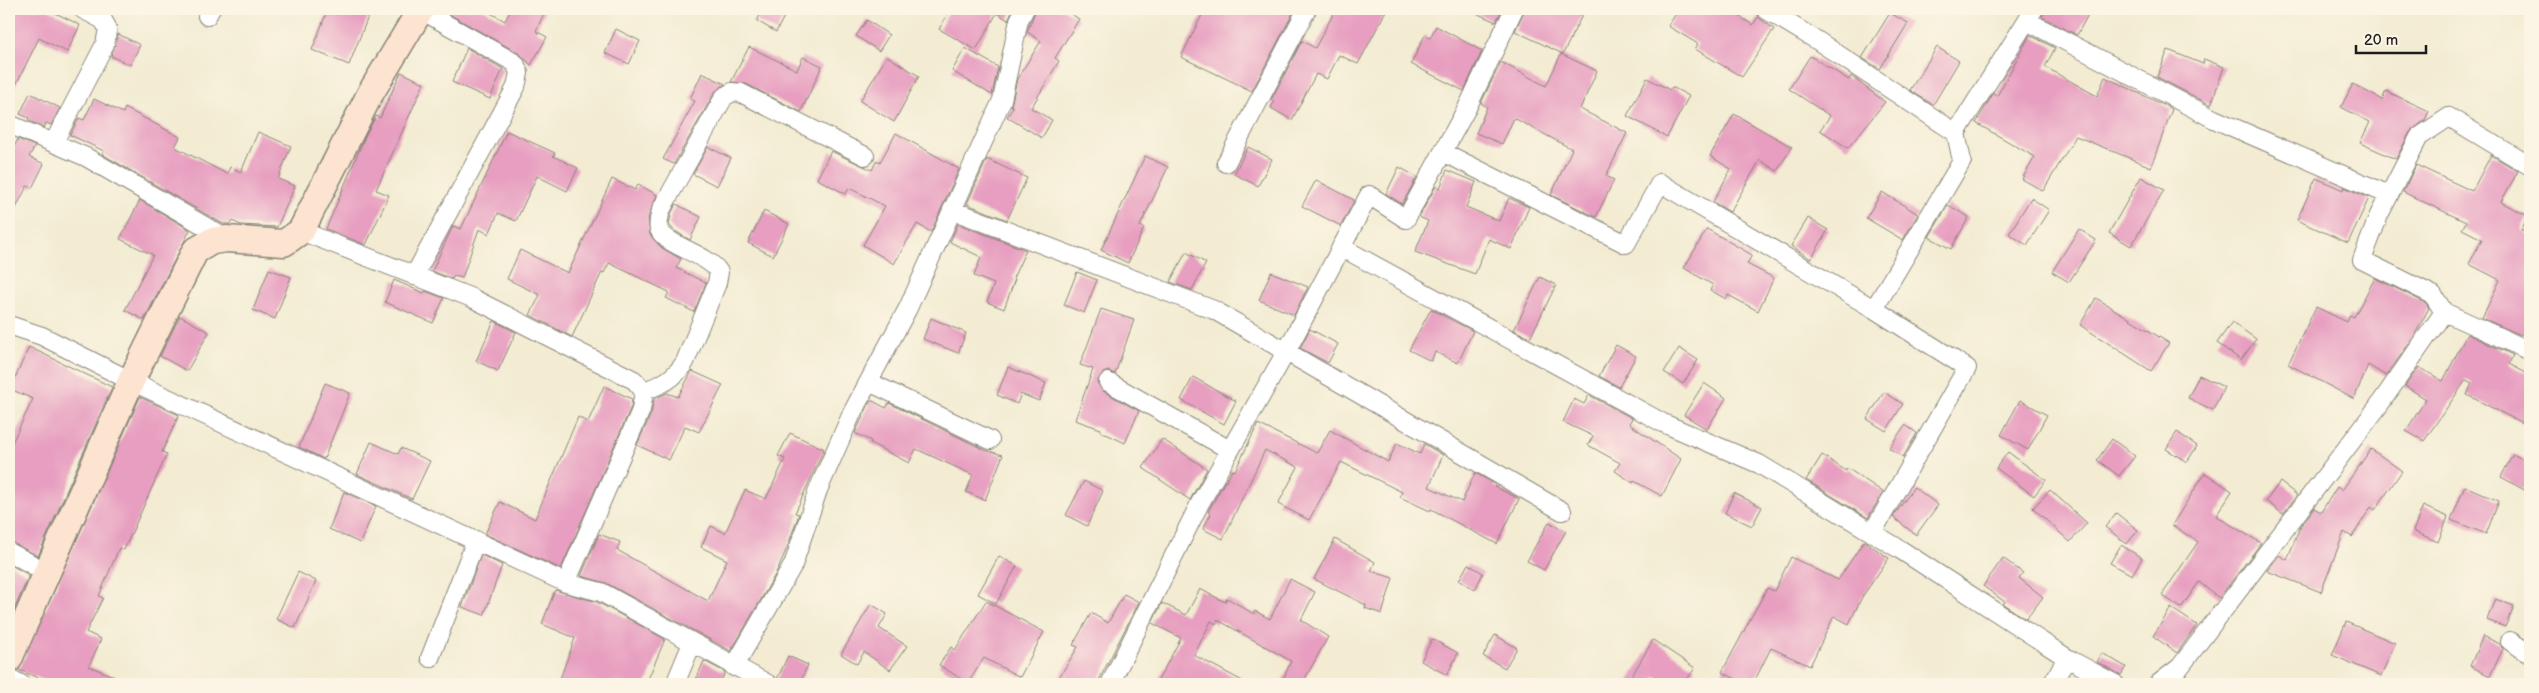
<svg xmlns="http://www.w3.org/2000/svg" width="2539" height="693" font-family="'Balsamiq Sans',sans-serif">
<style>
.building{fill:#e79ec0}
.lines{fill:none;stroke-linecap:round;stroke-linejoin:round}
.street-casing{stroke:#888478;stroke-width:20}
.secondary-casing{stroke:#888478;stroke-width:29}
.street{stroke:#fff;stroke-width:18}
.secondary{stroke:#fde4d1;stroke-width:26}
</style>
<rect width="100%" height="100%" fill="#fcf5e5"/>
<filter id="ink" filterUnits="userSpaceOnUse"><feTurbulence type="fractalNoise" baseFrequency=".02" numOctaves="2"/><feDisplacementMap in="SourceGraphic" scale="10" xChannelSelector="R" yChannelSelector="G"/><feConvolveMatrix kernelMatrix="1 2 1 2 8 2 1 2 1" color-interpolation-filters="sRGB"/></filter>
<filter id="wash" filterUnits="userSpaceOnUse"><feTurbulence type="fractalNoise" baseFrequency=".0096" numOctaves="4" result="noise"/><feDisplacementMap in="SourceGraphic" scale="20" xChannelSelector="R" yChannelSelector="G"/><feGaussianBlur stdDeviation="1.12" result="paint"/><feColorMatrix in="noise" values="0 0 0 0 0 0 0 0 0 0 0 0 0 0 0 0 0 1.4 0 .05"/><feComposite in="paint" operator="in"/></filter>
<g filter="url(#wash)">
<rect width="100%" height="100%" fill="#f3ecd3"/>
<g id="blocks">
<path class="building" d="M9 9H47L80 25 67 52 39 38 9 99Z
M328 9H371L349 65 312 50Z
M440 9H483L505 21 511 9H546L536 31 547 37 531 65 520 54Z
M763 9H788L776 32 757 21Z
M951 9H1013L1008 20 997 13 976 50 939 29Z
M1036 9H1063L1079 19 1055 58 1059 61 1031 108 1052 120 1042 138 1007 117 1013 107 1011 106 1017 79 1041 41 1027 32Z
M1205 9H1295L1252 91 1181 57Z
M1336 9H1387L1358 64 1339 55 1327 79 1316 74 1292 120 1271 108 1274 102 1271 100 1302 41 1315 48Z
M1467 9H1502L1496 22Z
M1525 9H1585L1563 54 1515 31Z
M1679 9H1728L1753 25 1758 17 1774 29 1742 77 1695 49 1698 44 1668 26Z
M2045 9H2091L2077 35 2042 17Z
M1890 13 1908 23 1880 69 1862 58Z
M867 20 889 35 879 51 856 36Z
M1436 26 1482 51 1464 91 1411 64 1425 35 1430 38Z
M616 29 640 41 629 64 605 53Z
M118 34 140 45 130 65 111 56Z
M2030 35 2055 48 2045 67 2097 96 2105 77 2172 109 2151 167 2076 136 2043 191 2022 179 2035 157 1976 123 1993 94 1997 96Z
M749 47 797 70 803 57 822 66 801 112 746 84 731 82Z
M1937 47 1959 61 1933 105 1910 90Z
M467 48 503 69 490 99 452 82Z
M965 48 998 67 992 95 952 71Z
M2168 50 2203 64 2204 59 2224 67 2211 105 2157 77Z
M1561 54 1597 71 1580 109 1627 133 1606 176 1614 180 1596 217 1551 195 1572 149 1514 118 1502 144 1476 133 1487 107 1481 103 1501 62 1546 86Z
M887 56 919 76 894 122 860 101Z
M1810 56 1849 80 1851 76 1885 102 1848 148 1820 130 1830 116 1789 89Z
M401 72 424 83 376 190 389 195 366 245 326 229 366 134 376 116 380 118Z
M702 73 725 84 715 92 674 164 663 159 695 101 690 99Z
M1647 78 1670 90 1672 87 1689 96 1667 137 1627 116Z
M2353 84 2382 100 2386 91 2429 111 2425 120 2410 132 2396 159 2360 143 2370 122 2341 107Z
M30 93 60 108 51 125 46 123 44 128 28 120 29 118 20 114Z
M94 99 123 113 125 108 180 137 175 147 227 174 230 167 241 172 258 132 291 146 278 179 295 186 277 227 241 225 232 221 230 224H223L102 154 104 151 70 135 79 118 84 120Z
M1734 114 1792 147 1777 171 1760 160 1730 212 1713 202 1731 169 1710 156Z
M507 131 555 153 553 156 578 168 567 191 537 176 516 221 498 213 489 234 479 229 462 278 454 276 452 279 432 271 453 226 461 229Z
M896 133 959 169 931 232 917 224 894 264 863 245 885 206 849 188 846 194 817 179 831 151 872 170 877 160 880 162Z
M18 139 35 146 29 157 44 164 32 188 27 186 9 222V147L13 149Z
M708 147 731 158 717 186 693 174Z
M1248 147 1272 159 1258 186 1234 174Z
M2491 155 2518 171 2501 202 2528 216 2521 230 2530 235V315L2521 335 2482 318 2500 280 2469 264 2482 239 2462 229 2466 222 2403 192 2416 165 2472 191Z
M1145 156 1168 167 1140 226 1144 228 1128 263 1101 250Z
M987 159 1027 178 1007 220 967 204Z
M1399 167 1417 177 1402 204 1386 194Z
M1447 170 1476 182 1466 207 1499 221 1509 198 1529 207 1511 249 1489 239 1475 274 1415 252 1428 221 1419 217 1436 186 1440 188Z
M2141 177 2164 190 2131 246 2109 233Z
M2316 178 2343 190 2344 187 2369 198 2348 243 2297 220Z
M612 179 635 190 638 184 657 195 648 218 650 235 662 248 681 259 676 268 706 283 694 312 666 298 669 292 609 263 604 273 602 272 572 337 530 315 540 295 507 279 520 250 568 273Z
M1316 180 1354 200 1341 226 1302 206Z
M1882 192 1918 214 1903 240 1866 218Z
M2031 198 2049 210 2027 245 2009 234Z
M140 200 190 230 144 320 125 310 153 255 120 239Z
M676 204 701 217 690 240 675 231 669 225 671 214Z
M1948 205 1969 217 1951 249 1929 237Z
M764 211 789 224 773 256 748 243Z
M1808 218 1828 230 1811 259 1791 246Z
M958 224 1026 250 1013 278 1015 279 1004 309 987 302 994 284 974 276 981 257 950 242Z
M1707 229 1752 255 1747 264 1774 278 1758 311 1728 295 1726 299 1710 290 1713 285 1684 268Z
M2079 229 2096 240 2069 282 2052 272Z
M1186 252 1206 263 1192 290 1170 282Z
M269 269 291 277 275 319 253 310Z
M1077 272 1097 280 1084 313 1064 305Z
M1271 272 1308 287 1294 315 1259 300Z
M1540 277 1556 285 1530 338 1514 330Z
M2375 278 2426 303 2429 308 2413 338 2386 376 2368 365 2354 399 2288 364 2316 307 2347 322 2350 315 2354 317Z
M394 280 424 293 425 291 444 298 433 323 385 302Z
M2096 298 2169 343 2151 371 2080 325Z
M1101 309 1134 320 1115 374 1108 371 1103 373 1097 382 1103 391 1139 411 1125 443 1100 431 1101 429 1075 420 1093 369 1080 365Z
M1431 309 1473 331 1458 363 1435 352 1431 361 1409 350Z
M180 316 209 332 187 371 160 356Z
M931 318 966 333 958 353 923 339Z
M494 321 516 332 498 371 476 361Z
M2232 322 2256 339 2241 360 2217 343Z
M1310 329 1338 344 1328 363 1300 348Z
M2467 334 2513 355 2509 364 2530 375V408L2522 423 2467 395 2472 383 2466 380 2424 441 2406 431 2426 399 2405 386 2419 367 2443 381Z
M1616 345 1636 356 1619 387 1599 376Z
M29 347 112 387 38 556 9 541V449L33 399 10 389Z
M1679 348 1698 360 1683 384 1664 372Z
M1008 367 1046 383 1039 401 1021 394 1017 404 997 395Z
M692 371 723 385 699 432 685 426 669 460 637 445 651 414 654 399 667 393 678 397Z
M2199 375 2224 387 2213 410 2188 398Z
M1193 377 1236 401 1224 424 1181 400Z
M325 383 350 393 324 459 299 447Z
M1704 383 1726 398 1707 429 1684 415Z
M604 386 632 399 631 407 561 569 485 534 500 502 535 519 578 417 588 422Z
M1884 392 1903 404 1886 431 1867 419Z
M1589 395 1632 418 1629 424 1681 459 1662 496 1634 481 1633 483 1615 471 1620 463 1588 445 1593 436 1563 422 1574 399 1584 404Z
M140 397 179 415 162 452 167 454 124 550 119 548 99 596 103 598 86 632 101 639 89 666 132 684H53L19 670Z
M871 400 886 408 889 403 985 450 1003 455 985 500 966 492 973 475 916 449 909 463 870 443 871 441 855 433Z
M2020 400 2047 415 2028 450 2001 435Z
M1258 424 1317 453 1330 430 1388 462 1397 443 1420 454 1424 444 1443 455 1429 487 1462 502 1475 473 1495 484 1494 486 1519 499 1497 544 1431 509 1430 511 1400 497 1402 492 1341 462 1309 520 1278 504 1298 467 1265 450 1223 539 1203 529 1211 514 1208 512 1225 481 1226 482 1232 470 1235 471Z
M1905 425 1917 433 1903 457 1889 448Z
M2177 432 2197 446 2187 462 2166 449Z
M790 433 824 449 795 513 799 514 787 548 775 575 731 651 606 583 581 576 599 534 620 542 617 550 708 601 727 560 701 547 711 526 725 533 745 490 766 499 785 459 778 456Z
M1162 439 1207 469 1190 500 1143 468Z
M2112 439 2135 456 2119 476 2097 460Z
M371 442 398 454 401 448 430 461 412 499 357 474Z
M2371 449 2402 471 2375 510 2371 507 2352 537 2344 532 2321 592 2267 571 2279 555 2287 560 2300 527 2314 508 2321 512 2337 487 2342 490Z
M2008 452 2046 480 2034 496 1996 468Z
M2513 454 2530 463V493L2501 477Z
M1822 455 1846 471 1847 468 1883 492 1868 518 1806 480Z
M2205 473 2232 491 2216 516 2261 543 2219 598 2199 582 2181 608 2162 595 2198 542 2172 525Z
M1084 481 1103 491 1087 526 1066 515Z
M2280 482 2297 495 2283 514 2266 501Z
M2465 486 2499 501 2486 534 2451 520Z
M1914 487 1938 505 1916 535 1893 517Z
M2050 490 2087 523 2070 542 2033 508Z
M344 492 376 506 360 543 329 529Z
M1734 493 1762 507 1752 526 1725 513Z
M2423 506 2448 517 2438 542 2413 531Z
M2116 513 2138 530 2127 544 2105 527Z
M1549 522 1566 531 1544 570 1527 561Z
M1335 539 1375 562 1371 571 1393 578 1382 614 1365 608 1366 605 1314 579Z
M1864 541 1889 558 1862 597 1849 624 1834 616 1810 666 1771 648 1753 684H1746L1722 672 1767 588 1774 591 1791 557 1838 580Z
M2121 545 2142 558 2132 575 2110 563Z
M481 555 502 565 484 615 462 607Z
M999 556 1017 566 996 604 978 594Z
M2003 558 2023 573 2019 578 2043 597 2026 619 2003 604 2005 602 1983 586Z
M9 564 29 575 9 622Z
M1468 564 1483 573 1475 590 1459 580Z
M298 572 316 581 295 628 276 619Z
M1290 579 1315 592 1301 620 1328 637 1302 684H1281L1291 661 1218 620 1216 624 1211 621 1194 655 1248 684H1156L1181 638 1152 623 1162 603 1186 615 1200 589 1225 602 1227 598 1254 614 1255 611 1270 619Z
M555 590 597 602 665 639 646 684H558L575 638 542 624Z
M1124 594 1139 602 1097 684H1055L1078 647 1073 645 1091 613 1108 623Z
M2495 599 2514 606 2505 627 2487 620Z
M986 601 1044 632 1020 677 984 658 968 683 939 665 951 647 955 650Z
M871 604 887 614 879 628 907 646 890 670 864 652 857 664 841 654Z
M2171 608 2197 625 2177 653 2153 636Z
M2346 622 2395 643 2381 676 2332 655Z
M1495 635 1517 648 1505 668 1483 656Z
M2483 636 2500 644 2503 649 2490 676 2470 666Z
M1432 639 1458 653 1447 675 1421 661Z
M1653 640 1695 668 1684 684H1668L1655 676 1650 684H1627Z
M2102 653 2126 667 2121 675 2097 662Z
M788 656 808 665 799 684H779L777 679Z
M704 661 725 672 720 684H694Z"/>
</g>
</g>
<g filter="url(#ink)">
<use href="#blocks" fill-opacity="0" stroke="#888478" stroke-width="1"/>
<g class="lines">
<g class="street-casing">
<path id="street" d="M1765 9 1818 41 1956 133 2034 9
M207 16 211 9
M2027 21 2214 119 2389 195
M9 124 86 157 227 239
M54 142 105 44 108 29 103 20 82 9
M1443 152 1626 244 1660 183 1874 309
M1226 163 1307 9
M952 210 1214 310 1562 511
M301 231 472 298 634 380 644 391 641 410 566 583
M1341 247 1663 423 1759 464 1901 550 2067 658
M414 276 516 87 519 73 515 63 421 10
M2444 312 2530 351
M9 325 42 336 131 381 566 583 601 592 768 684
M869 382 990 440
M1108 382 1230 450
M644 391C663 384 674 379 685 362L717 283 719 272C707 253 665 246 659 229 657 223 660 216 661 210L724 97 732 92 741 93 865 156
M1872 533 1967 368 1874 309 1962 161 1956 133
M9 552 48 573
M2510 641 2530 654
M430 658 476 540
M734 667 793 565 818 490 853 411 908 308 1002 100 1019 20 1025 9
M9 678 21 684
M675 684 692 643
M1110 684 1200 503 1286 352 1369 195 1406 219 1467 108 1514 9
M2052 684 2067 658 2115 684
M2158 684 2180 667 2377 408 2444 312 2433 295 2362 260 2379 215 2419 137 2449 117 2530 166"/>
</g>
<g class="secondary-casing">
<path id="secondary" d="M9 659 131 381 195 251 212 241 227 239 284 243 301 231 370 94 421 9"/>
</g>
<use href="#street" class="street"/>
<use href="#secondary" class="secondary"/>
</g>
</g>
<rect width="2539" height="693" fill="none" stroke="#fcf5e5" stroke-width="30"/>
<path d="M2356 45v8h70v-8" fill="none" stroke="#1c1c1c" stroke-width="2.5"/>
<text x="2364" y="45" font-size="15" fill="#1c1c1c" stroke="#fcf5e5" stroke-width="4" paint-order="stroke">20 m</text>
</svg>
